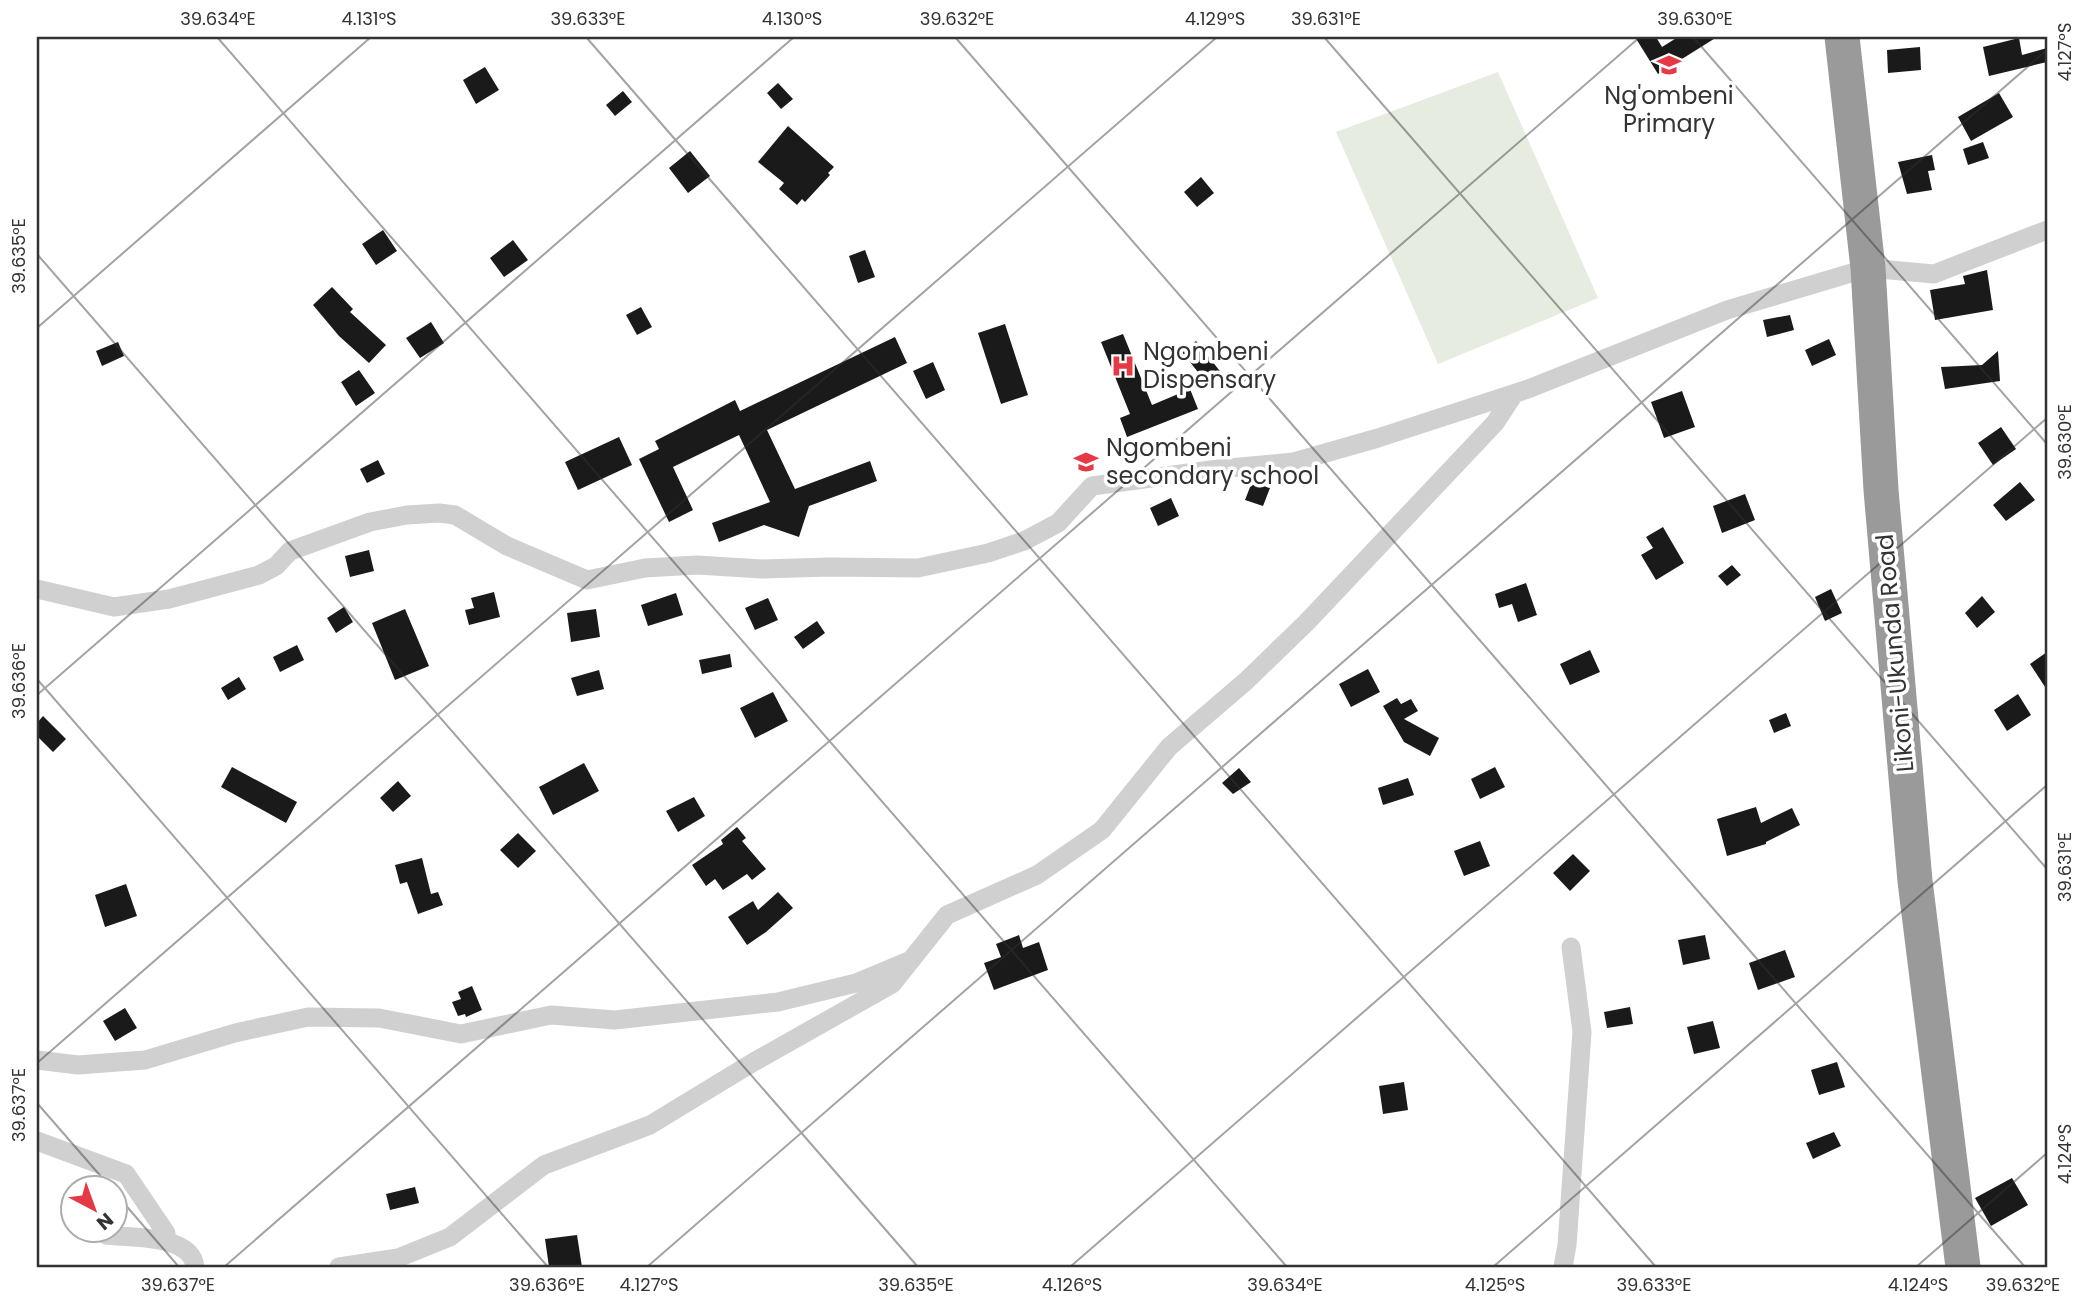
<svg xmlns="http://www.w3.org/2000/svg" width="2084" height="1304" font-family="Poppins,sans-serif">
<style>
.green{fill:#e6ecdf}
.building{fill:#1a1a1a}
.lines{fill:none;stroke-linecap:round;stroke-linejoin:round}
.street{stroke:#d0d0d0;stroke-width:19}
.highway{stroke:#9a9a9a;stroke-width:35}
.ticks{fill:none;stroke:#333;stroke-width:2;stroke-opacity:0.45}
.labels{text-anchor:middle;stroke-width:7;stroke-linejoin:round;paint-order:stroke}
.poi-label{font-size:24px;fill:#333;stroke:#fff;text-anchor:start}
.street-label{font-size:24px;fill:#333;stroke:#fff}
.neatline{fill:none;stroke:#333;stroke-width:2.5}
.ticks-label{font-size:18px;text-anchor:middle;fill:#333}
</style>
<rect width="100%" height="100%" fill="#fff"/>
<path class="green" d="M1498 72 1598 298 1438 364 1336 132Z"/>
<path class="building" d="M1635 37H1656L1662 47 1678 37H1717L1658 74Z
M2019 38 2022 55 2047 48V62L1989 76 1983 47Z
M1920 47 1921 70 1888 73 1887 50Z
M485 67 499 90 476 104 463 80Z
M778 83 793 99 781 109 767 93Z
M623 91 632 102 615 116 606 105Z
M1999 93 2013 117 1971 141 1958 117Z
M788 126 834 167 828 173 830 175 805 202 802 199 797 205 779 189 784 183 758 162Z
M1983 142 1989 158 1968 165 1963 149Z
M690 151 710 176 688 193 669 168Z
M1932 155 1935 170 1928 171 1932 190 1907 194 1898 162Z
M1201 177 1214 193 1197 207 1184 192Z
M383 230 397 251 376 265 362 244Z
M513 240 528 260 504 277 490 258Z
M865 250 875 277 858 283 849 256Z
M1987 270 1993 310 1935 320 1930 290 1965 284 1963 276Z
M332 287 353 309 350 312 386 345 369 363 339 336 313 305Z
M641 307 652 327 637 335 626 315Z
M1790 315 1794 330 1767 337 1763 320Z
M431 322 444 343 420 358 406 338Z
M1005 324 1028 395 1001 404 978 333Z
M1123 334 1152 405 1190 389 1198 409 1127 437 1120 418 1130 414 1101 342Z
M895 337 907 363 767 430 795 489 870 461 877 481 809 506 799 537 764 525 719 542 712 523 770 502 739 435 673 467 693 510 669 522 639 459 659 449 655 441 735 400 740 411Z
M1829 339 1836 355 1812 366 1805 350Z
M1196 341 1223 375 1209 386 1182 352Z
M118 342 124 356 102 366 96 351Z
M1998 351 2000 381 1945 389 1941 367 1982 365Z
M933 362 945 390 926 399 913 371Z
M359 370 375 393 356 406 341 382Z
M1682 391 1695 427 1664 438 1651 402Z
M2001 427 2016 449 1993 465 1978 443Z
M619 437 632 465 578 490 565 462Z
M378 460 385 474 367 483 360 469Z
M1252 482 1270 488 1263 506 1245 500Z
M2020 482 2035 500 2006 521 1993 505Z
M1745 494 1755 520 1722 533 1713 506Z
M1171 498 1179 516 1158 526 1150 508Z
M1663 527 1684 563 1656 580 1641 555 1653 548 1646 537Z
M369 550 374 571 350 577 345 556Z
M1732 565 1741 575 1727 586 1718 576Z
M1526 583 1537 615 1518 622 1512 604 1499 608 1495 594Z
M1831 589 1842 613 1825 621 1815 597Z
M494 592 500 617 469 625 465 610 474 608 471 598Z
M676 593 683 615 648 626 641 605Z
M1982 596 1995 612 1977 628 1965 613Z
M768 598 778 620 755 630 745 608Z
M344 607 353 622 336 633 327 618Z
M405 609 429 666 395 680 372 623Z
M596 609 600 637 571 642 567 613Z
M817 621 825 633 803 649 794 637Z
M297 645 304 660 280 672 273 657Z
M1590 650 1600 672 1570 685 1560 664Z
M2047 652V690L2030 664Z
M730 654 732 667 702 674 699 660Z
M1368 669 1380 692 1351 707 1339 684Z
M599 670 604 689 577 696 571 678Z
M239 677 246 689 228 700 221 688Z
M773 692 788 721 755 738 740 708Z
M2018 694 2031 715 2007 731 1994 710Z
M1397 698 1401 704 1411 699 1418 711 1404 719 1439 738 1430 756 1404 742 1383 706Z
M1786 713 1791 726 1774 733 1769 720Z
M43 716 66 739 53 752 37 736V723Z
M584 763 599 791 553 815 539 787Z
M232 767 297 802 286 823 221 787Z
M1495 767 1505 787 1480 799 1471 779Z
M1239 768 1251 782 1233 794 1222 783Z
M1408 778 1414 795 1383 805 1378 788Z
M398 781 411 796 393 812 380 798Z
M694 797 705 816 678 832 666 811Z
M1756 807 1761 823 1792 808 1800 825 1766 842V844L1727 856 1717 819Z
M737 827 746 838 742 841 766 869 752 880 747 874 723 890 715 879 706 886 692 865 723 844 721 840Z
M518 833 536 851 518 868 500 850Z
M1480 841 1490 866 1464 876 1454 851Z
M1573 854 1590 871 1570 891 1553 873Z
M422 858 431 894 438 892 443 905 418 914 407 882 400 884 395 865Z
M126 884 137 916 105 927 95 895Z
M778 892 793 908 766 932 747 945 728 917 753 901 758 910Z
M1019 935 1023 948 1039 942 1048 970 994 990 984 963 1001 957 996 944Z
M1705 935 1710 959 1683 965 1678 940Z
M1785 950 1795 977 1758 990 1749 963Z
M472 986 482 1010 466 1017 465 1014 458 1016 452 1002 461 999 458 992Z
M1630 1007 1633 1024 1607 1028 1604 1012Z
M125 1008 137 1028 115 1041 103 1021Z
M1713 1021 1720 1048 1694 1054 1687 1027Z
M1837 1062 1845 1087 1819 1095 1811 1070Z
M1404 1082 1408 1110 1383 1114 1379 1086Z
M1834 1132 1841 1146 1813 1159 1806 1143Z
M2012 1178 2028 1205 1991 1226 1975 1198Z
M415 1187 419 1203 390 1210 386 1194Z
M577 1235 582 1267H549L545 1239Z"/>
<g class="lines">
<path class="street" d="M37 589 114 607 169 599 259 575 276 566 290 551 370 522 407 515 439 513 455 515 507 546 587 580 645 568 697 565 762 569 830 567 918 568 988 553 1024 541 1058 523 1092 486 1218 469 1294 462 1378 438 1528 389 1727 310 1868 268 1934 274 2047 230
M37 1060 78 1065 145 1060 235 1033 308 1017 379 1018 461 1034 551 1015 615 1020 778 1002 856 983 911 960
M37 1141 126 1174 166 1233 164 1240
M106 1235C130 1238 192 1234 195 1267
M339 1267 398 1258 450 1237 544 1165 650 1125 752 1063 892 984 947 915 1037 875 1102 830 1169 747 1246 681 1306 623 1495 423 1514 394
M1563 1267 1567 1245 1582 1032 1571 947"/>
<path class="highway" d="M1842 37 1868 268 1881 490 1915 881 1963 1267"/>
</g>
<path class="ticks" d="M217 37 1287 1267M586 37 1656 1267M955 37 2025 1267M1324 37 2047 869M1693 37 2047 444M37 254 918 1267M37 328 371 37M37 679 548 1267M37 695 794 37M37 1063 1217 37M37 1103 111 1188M116 1194 179 1267M224 1267 1640 37M647 1267 2047 50M1070 1267 2047 418M1493 1267 2047 785M1916 1267 2047 1153"/>
<defs>
<g id="school-bare" transform="scale(1.89)"><path d="M0-5L7-2L0 1L-7-2ZM-4 1L0 2.5L4 1V4Q0 6-4 4Z" fill="#e63946" stroke="#fff" stroke-width="2.5" paint-order="stroke"/></g>
<g id="hospital-bare" transform="scale(1.89)"><path d="M-5-5h3v3.5h4V-5h3V5h-3V1.5h-4V5h-3Z" fill="#e63946" stroke="#fff" stroke-width="2.5" paint-order="stroke"/></g>
</defs>
<g fill-rule="evenodd">
<use href="#school-bare" x="1669" y="65"/>
<use href="#hospital-bare" x="1123" y="366"/>
<use href="#school-bare" x="1086" y="462"/>
</g>
<g class="labels">
<g class="poi-label">
<text x="1669" y="104" text-anchor="middle">Ng'ombeni<tspan x="1669" dy="28">Primary</tspan></text>
<text x="1143" y="360">Ngombeni<tspan x="1143" dy="28">Dispensary</tspan></text>
<text x="1106" y="456">Ngombeni<tspan x="1106" dy="28">secondary school</tspan></text>
</g>
<g class="street-label">
<text transform="translate(1895 653) rotate(-95)" y="8">Likoni-Ukunda Road</text>
</g>
</g>
<rect width="2084" height="1304" fill="none" stroke="#ffffff" stroke-width="77"/>
<g transform="translate(94 1209) rotate(139)"><circle r="33" fill="#ffffff" stroke="#adadad" stroke-width="2"/>
<path d="M0-5L12 26L0 18L-12 26Z" fill="#e63946"/>
<text y="-10" font-size="19" font-weight="bold" text-anchor="middle" fill="#333333">N</text>
</g>
<rect x="38" y="38" width="2008" height="1228" class="neatline"/>
<g class="ticks-label">
<text x="218" y="25">39.634°E</text>
<text x="369" y="25">4.131°S</text>
<text x="588" y="25">39.633°E</text>
<text x="792" y="25">4.130°S</text>
<text x="957" y="25">39.632°E</text>
<text x="1215" y="25">4.129°S</text>
<text x="1326" y="25">39.631°E</text>
<text x="1695" y="25">39.630°E</text>
<text transform="translate(2065 52) rotate(-90)" y="6">4.127°S</text>
<text transform="translate(19 256) rotate(-90)" y="6">39.635°E</text>
<text transform="translate(2065 442) rotate(-90)" y="6">39.630°E</text>
<text transform="translate(19 681) rotate(-90)" y="6">39.636°E</text>
<text transform="translate(2065 867) rotate(-90)" y="6">39.631°E</text>
<text transform="translate(19 1105) rotate(-90)" y="6">39.637°E</text>
<text transform="translate(2065 1154) rotate(-90)" y="6">4.124°S</text>
<text x="178" y="1291">39.637°E</text>
<text x="547" y="1291">39.636°E</text>
<text x="649" y="1291">4.127°S</text>
<text x="916" y="1291">39.635°E</text>
<text x="1072" y="1291">4.126°S</text>
<text x="1285" y="1291">39.634°E</text>
<text x="1495" y="1291">4.125°S</text>
<text x="1654" y="1291">39.633°E</text>
<text x="1918" y="1291">4.124°S</text>
<text x="2023" y="1291">39.632°E</text>
</g>
</svg>
